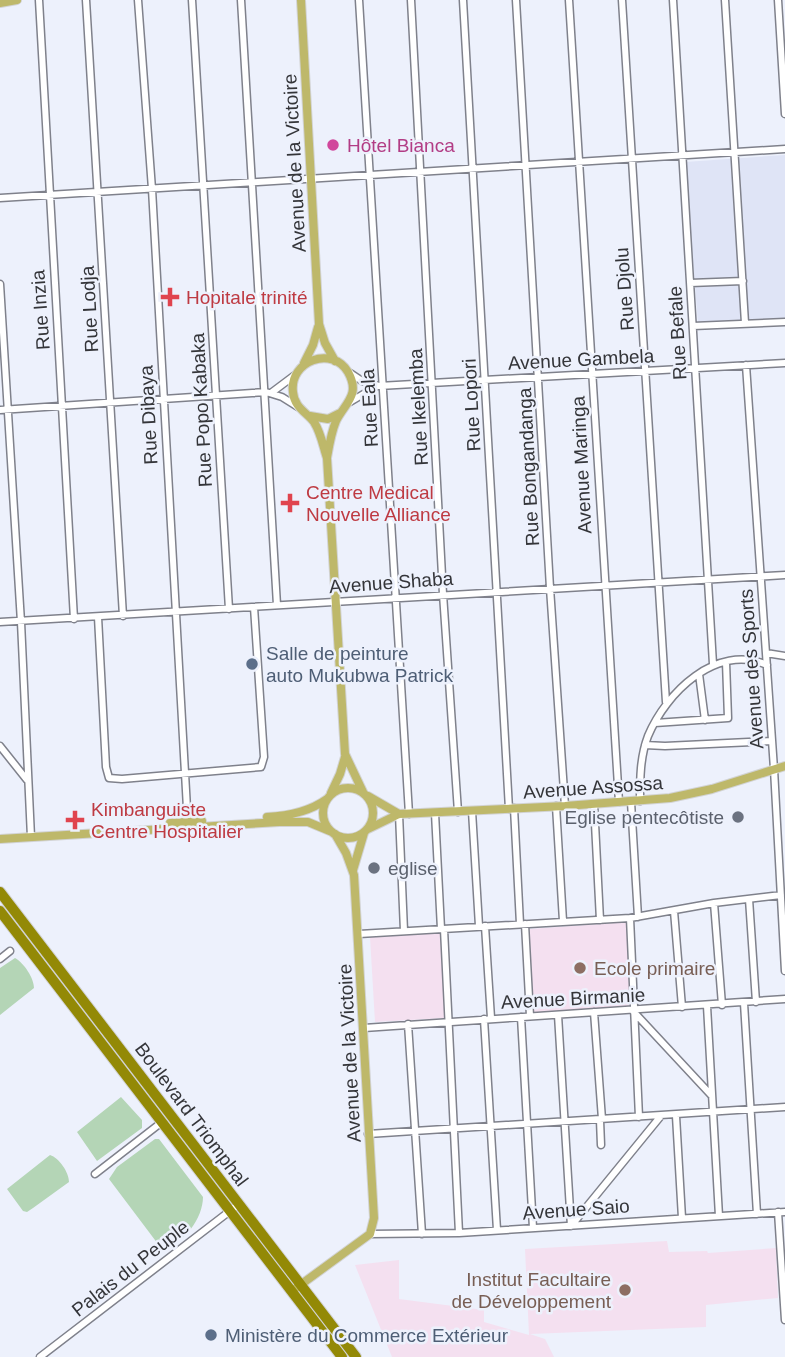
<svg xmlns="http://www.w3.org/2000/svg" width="785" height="1357" font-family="Helvetica,sans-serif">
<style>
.built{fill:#dfe4f6}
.education{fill:#f4e0f0}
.green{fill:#b4d5b6}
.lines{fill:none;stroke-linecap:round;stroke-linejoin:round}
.minor-casing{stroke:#7f818b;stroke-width:9}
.major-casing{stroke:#d2d3d3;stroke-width:10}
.highway-casing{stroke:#d2d3d3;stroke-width:12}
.minor{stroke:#fff;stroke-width:6}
.major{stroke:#beb86a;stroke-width:8}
.highway{stroke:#938906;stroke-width:10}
.hotel-dot{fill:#d1479c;stroke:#edf1fc;stroke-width:2.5}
.health-dot{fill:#e0444e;stroke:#edf1fc;stroke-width:2.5}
.service-dot{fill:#5c6f8a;stroke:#edf1fc;stroke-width:2.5}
.worship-dot{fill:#6b7280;stroke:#edf1fc;stroke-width:2.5}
.education-dot{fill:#8d6e63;stroke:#edf1fc;stroke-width:2.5}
.labels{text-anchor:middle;stroke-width:5;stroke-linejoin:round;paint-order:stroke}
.hotel-label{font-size:19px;fill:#b23c85;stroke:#edf1fc;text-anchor:start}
.street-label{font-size:19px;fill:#343539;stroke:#edf1fc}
.health-label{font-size:19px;fill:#be3a42;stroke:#edf1fc;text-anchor:start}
.service-label{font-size:19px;fill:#4e5e75;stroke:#edf1fc;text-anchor:start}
.worship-label{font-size:19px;fill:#5b616d;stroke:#edf1fc;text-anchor:end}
.education-label{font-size:19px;fill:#785e54;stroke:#edf1fc;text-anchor:start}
</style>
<rect width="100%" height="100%" fill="#edf1fc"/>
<path class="built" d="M785 155V320L698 323 685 162Z"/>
<path class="education" d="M629 922V1007L533 1013 529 929Z
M442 933 446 1018 375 1022 370 937Z
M667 1241 669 1252 707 1251 708 1253 776 1248 778 1298 706 1305V1327L530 1334 545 1339 554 1357H392L355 1265 399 1260V1299L484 1310V1322L529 1335 525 1249Z"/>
<path class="green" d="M15 958C24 963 34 978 34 988L0 1015V968Z
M121 1097 142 1120V1128L97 1161 77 1132Z
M155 1139H159L203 1197C203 1218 184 1245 161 1248L109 1179 117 1167Z
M50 1155C59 1158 69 1172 69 1182L33 1208 27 1212 23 1211 7 1189Z"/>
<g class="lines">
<g class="minor-casing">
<path id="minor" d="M39 0 74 619
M86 0 123 616
M138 0 152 189 188 826
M192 0 229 609
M241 0 277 605
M359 0 409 814
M411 0 443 594 458 812
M463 0 509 809
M516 0 550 588 565 806
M569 0 619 802
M622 0 666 702
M673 0 713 664
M725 0 745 323
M778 0 785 114
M0 198 785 149
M690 283 743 281
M0 284 21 622 31 837
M693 326 785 322
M746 365 774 769 785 971
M350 373 362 381 379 386 785 363
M271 393 295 375
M350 402 377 386
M0 410 266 392 282 397 298 407
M98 617 106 767 109 778 122 779 261 767 264 757 254 607
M0 622 785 575
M766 653 785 656
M699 674 705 720
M655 723 728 718 726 662
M645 745 665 746 772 741
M0 746 27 780
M640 801C640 779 640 757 648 736 666 693 716 643 767 665
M631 802 638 917
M594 804 600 920
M556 806 563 921
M514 808 520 924
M472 811 479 926
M435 813 441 929
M399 814 404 931
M749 899 756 1002
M714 903 722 1005
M674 911 682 1007
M630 918 639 1117
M525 924 530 1016
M485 926 491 1018
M444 929 459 1233
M359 934 630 918 714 903 781 895
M0 959 10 951
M744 1003 757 1214
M707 1006 719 1216
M632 1010 712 1096
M594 1012 602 1119
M558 1015 571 1226
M521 1017 533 1228
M484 1019 497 1230
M408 1024 422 1234
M364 1028 785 999
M676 1116 682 1218
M600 1120 601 1145
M368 1134 785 1107
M95 1174 162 1122
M778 1212 785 1320
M571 1226 660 1117
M370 1234 459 1233 785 1212
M40 1357 239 1204"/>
</g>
<g class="major-casing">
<path id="major" d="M301 0 319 324 325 343 335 361
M0 3 17 0
M304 363 313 345 318 327
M310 416 328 419 340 413
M327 458C329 446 331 433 336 421 345 403 361 395 348 372 332 345 289 361 293 392 294 407 306 412 314 422 321 433 323 446 327 458L345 754 363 792
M323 813a25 25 0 1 1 50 0a25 25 0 1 1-50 0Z
M331 793 340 774 345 757
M368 796 399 814
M267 817C289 816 309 812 327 799
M170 823 202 821
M368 829 399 814 565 806 670 798 712 789 785 766
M0 839 279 822H308L332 832
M353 870 364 833
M292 1291 370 1234 374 1218 354 875 346 853 335 834"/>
</g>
<g class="highway-casing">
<path id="highway" d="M0 892 356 1357
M0 911 342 1357"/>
</g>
<use href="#minor" class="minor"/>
<use href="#major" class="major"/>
<use href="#highway" class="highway"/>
</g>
<circle class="hotel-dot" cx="333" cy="145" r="7"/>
<g class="health-dot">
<path d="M166.5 286.5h7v7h7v7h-7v7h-7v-7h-7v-7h7z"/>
<path d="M286.5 492.5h7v7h7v7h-7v7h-7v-7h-7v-7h7z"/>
<path d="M71.5 809.5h7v7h7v7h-7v7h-7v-7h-7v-7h7z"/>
</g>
<g class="service-dot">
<circle cx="252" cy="664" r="7"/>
<circle cx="211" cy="1335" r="7"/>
</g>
<g class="worship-dot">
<circle cx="738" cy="817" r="7"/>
<circle cx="374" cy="868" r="7"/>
</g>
<g class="education-dot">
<circle cx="580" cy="968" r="7"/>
<circle cx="625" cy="1290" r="7"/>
</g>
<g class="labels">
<g class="hotel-label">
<text x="347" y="152">Hôtel Bianca</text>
</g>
<g class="street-label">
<text transform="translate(294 163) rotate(-93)" y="7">Avenue de la Victoire</text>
<text transform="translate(624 289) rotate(-94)" y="7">Rue Djolu</text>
<text transform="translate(89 309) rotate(-93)" y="7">Rue Lodja</text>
<text transform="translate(40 310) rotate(-94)" y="7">Rue Inzia</text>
<text transform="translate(677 333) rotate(-93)" y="7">Rue Befale</text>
<text transform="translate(581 359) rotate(-3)" y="7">Avenue Gambela</text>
<text transform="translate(471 405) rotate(-93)" y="7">Rue Lopori</text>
<text transform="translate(418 407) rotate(-93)" y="7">Rue Ikelemba</text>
<text transform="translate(369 408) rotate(-93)" y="7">Rue Eala</text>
<text transform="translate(201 410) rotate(-93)" y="7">Rue Popo Kabaka</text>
<text transform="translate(148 415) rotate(-93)" y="7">Rue Dibaya</text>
<text transform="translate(581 465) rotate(-93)" y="7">Avenue Maringa</text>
<text transform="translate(528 467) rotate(-93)" y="7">Rue Bongandanga</text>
<text transform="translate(391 582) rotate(-4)" y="7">Avenue Shaba</text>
<text transform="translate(751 669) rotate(-94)" y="7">Avenue des Sports</text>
<text transform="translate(593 787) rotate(-4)" y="7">Avenue Assossa</text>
<text transform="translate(573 998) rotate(-3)" y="7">Avenue Birmanie</text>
<text transform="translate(349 1053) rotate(-93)" y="7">Avenue de la Victoire</text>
<text transform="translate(192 1114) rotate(53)" y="7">Boulevard Triomphal</text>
<text transform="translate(576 1209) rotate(-4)" y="7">Avenue Saio</text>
<text transform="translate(130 1268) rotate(-38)" y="7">Palais du Peuple</text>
</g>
<g class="health-label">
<text x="186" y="304">Hopitale trinité</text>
<text x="306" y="499">Centre Medical<tspan x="306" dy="22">Nouvelle Alliance</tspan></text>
<text x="91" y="816">Kimbanguiste<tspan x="91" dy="22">Centre Hospitalier</tspan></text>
</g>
<g class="service-label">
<text x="266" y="660">Salle de peinture<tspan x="266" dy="22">auto Mukubwa Patrick</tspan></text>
<text x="225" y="1342">Ministère du Commerce Extérieur</text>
</g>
<g class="worship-label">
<text x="724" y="824">Eglise pentecôtiste</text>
<text x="388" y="875" text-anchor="start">eglise</text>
</g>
<g class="education-label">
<text x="594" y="975">Ecole primaire</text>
<text x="611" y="1286" text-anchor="end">Institut Facultaire<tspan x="611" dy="22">de Développement</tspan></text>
</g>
</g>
</svg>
